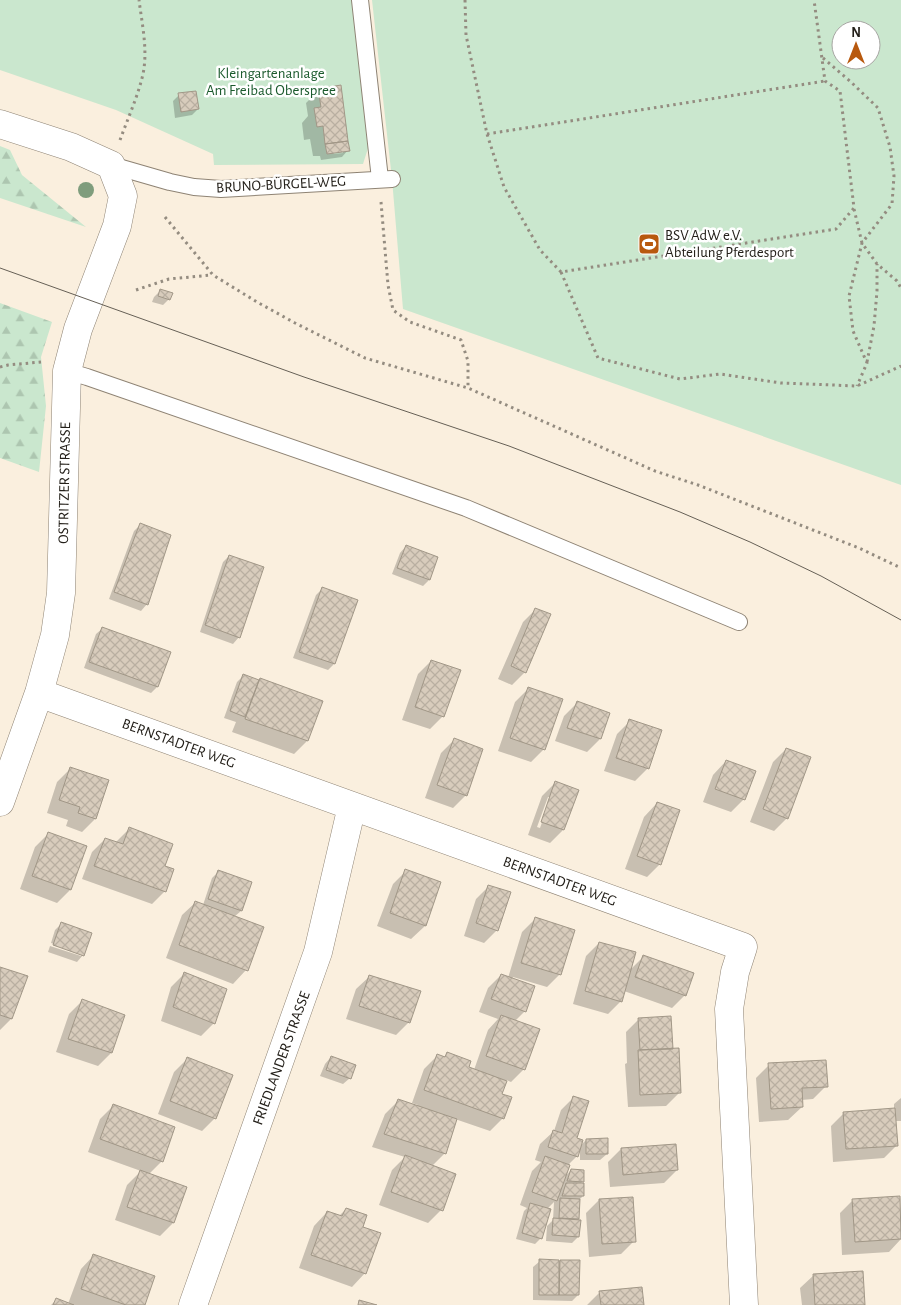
<svg xmlns="http://www.w3.org/2000/svg" width="901" height="1305" font-family="'Alegreya Sans',sans-serif">
<style>
.green{fill:#cae7ce;fill-rule:evenodd}
.forest{fill:url(#forest-firs)}
.shadow{fill:#0003;fill-rule:evenodd}
.building{fill:url(#building-cross-hatch);stroke:#a19787}
.lines{fill:none;stroke-linecap:round;stroke-linejoin:round}
.service-casing{stroke:#8e8374;stroke-width:18}
.minor-casing{stroke:#8e8374;stroke-width:29}
.path{stroke:#948c80;stroke-width:3;stroke-dasharray:2.5 4;stroke-linecap:butt}
.service{stroke:#fff;stroke-width:16}
.minor{stroke:#fff;stroke-width:28}
.tram{stroke:#666056;stroke-width:1}
.tree{fill:#7f9d7d}
.labels{text-anchor:middle;stroke-width:5;stroke-linejoin:round;paint-order:stroke}
.park-label{font-size:15px;fill:#1b5a2d;stroke:#fff}
.street-label{font-size:15px;fill:#24201a;stroke:#fff}
.poi-label{font-size:15px;fill:#24201a;stroke:#fff;text-anchor:start}
</style>
<defs>
<pattern id="forest-firs" width="22" height="20" patternUnits="userSpaceOnUse" patternTransform="scale(1.25)"><rect width="22" height="20" fill="#cae7ce"/><path d="M5 1l3.5 6h-7zM16 11l3.5 6h-7z" fill="#adc6b0"/></pattern>
<pattern id="building-cross-hatch" width="8" height="8" patternUnits="userSpaceOnUse" patternTransform="scale(1.25)"><rect width="8" height="8" fill="#d8ccbc"/><path d="M0 0l8 8M0 8l8-8" fill="none" stroke="#b9afa1"/></pattern>
</defs>
<rect width="100%" height="100%" fill="#faefde"/>
<path class="green" d="M0 0H353L370 142 363 164 214 165 213 154 116 110 0 70Z
M372 0H901V485L403 309 392 179ZM841 30H871V60H841Z"/>
<path class="forest" d="M0 146 10 150 22 175 86 227 0 198Z
M0 303 52 322 41 357 46 406 39 472 0 458Z"/>
<path class="shadow" d="M319 90 348 150 342 157 321 160 320 156H313L310 139 304 140 302 123 308 116 306 103ZM343 150V153L333 154 336 151Z
M179 95 198 109 192 115 175 118 173 101Z
M161 290 169 299 163 305 152 302 154 297Z
M140 525 147 604 141 611 109 599 134 531Z
M406 546 437 558 429 580 423 586 392 574 400 553Z
M229 556 239 637 233 644 200 632 223 562Z
M323 588 334 664 328 670 293 658 316 595Z
M536 609 525 672 512 685 498 679 523 622Z
M103 628 157 687 151 693 84 668 96 634Z
M431 661 443 716 430 729 402 720 418 674Z
M243 676 258 681 260 679 321 701 307 741 294 754 232 732 236 722 224 718 237 682Z
M528 689 544 749 531 762 498 751 515 702Z
M577 703 609 713 600 739 587 752 555 741 564 716Z
M630 721 648 768 635 781 604 771 617 734Z
M454 740 466 795 453 808 425 798 441 753Z
M786 749 787 818 774 831 750 822 773 762Z
M726 761 744 799 731 812 703 802 713 775Z
M70 769 107 781 95 819 82 832 66 826 68 820 47 813 57 782Z
M555 783 563 830 550 843 528 835 542 796ZM548 797H551L540 828 537 827Z
M657 803 660 864 647 877 625 869 644 817Z
M129 829 163 867 165 891 152 904 82 879 92 852 105 839 116 842Z
M48 834 85 847 70 890 57 903 20 889 35 847Z
M406 871 440 883 425 926 411 939 377 926 393 884Z
M218 872 251 883 241 911 234 917 263 928 246 970 233 984 166 958 182 915 196 902 203 905 212 878Z
M489 886 497 930 484 943 464 936 476 899Z
M535 919 560 974 547 987 513 977 512 979 525 1011 515 1021 524 1069 511 1082 506 1080 501 1095 503 1118 490 1131 455 1119 445 1153 432 1166 441 1210 428 1223 379 1205 392 1170 405 1157 372 1147 385 1114 398 1101 417 1107 418 1105 412 1103 424 1069 437 1056 443 1058 447 1054 467 1067 474 1070 488 1030 498 1019 479 1012 488 988 501 975 508 978 522 932Z
M62 923 83 955 77 962 48 952 50 946 81 956V954L51 943 55 930Z
M599 943 629 971 643 957 685 995 672 1008 624 991 621 1001 608 1014 573 1004 586 956Z
M0 968 27 977 11 1019 0 1030Z
M184 974 214 1023 201 1036 161 1021 171 987Z
M370 976 409 1022 396 1035 346 1019 356 989Z
M82 1001 123 1015 111 1053 98 1066 56 1052 69 1014Z
M639 1019 672 1050 679 1093 666 1106 628 1107 625 1064 627 1063 626 1032Z
M331 1057 350 1078 343 1084 320 1076 325 1064Z
M187 1059 215 1118 202 1131 158 1114 174 1072Z
M769 1065 826 1086 813 1099 801 1100 802 1107 788 1120 759 1122 756 1078Z
M574 1097 575 1139 580 1146 586 1140 607 1154 600 1160H580V1149L577 1156 568 1165 564 1178 571 1170 583 1181 580 1184 583 1196 579 1200 578 1237 572 1243 546 1241 547 1226 553 1220 554 1202 547 1209 541 1238 535 1244 516 1239 524 1211 527 1208 520 1205 532 1171 541 1162 535 1160 540 1144 554 1131 561 1110Z
M901 1098V1121H895L897 1145 884 1158 833 1162 831 1126 844 1113 894 1110V1104Z
M113 1106 162 1161 148 1175 185 1187 173 1223 160 1236 115 1220 127 1185 141 1171 88 1152 100 1119Z
M621 1149 677 1170 664 1183 610 1187 608 1162Z
M899 1197 901 1239 889 1252 842 1255 840 1213 853 1200Z
M599 1200 634 1241 621 1254 589 1257 586 1213Z
M346 1209 362 1228 365 1273 352 1287 299 1268 314 1226 327 1212 339 1216Z
M94 1255 143 1305H51L56 1300 68 1304 81 1269Z
M540 1261H578V1295L572 1301 533 1300V1267Z
M814 1275 864 1305H802L800 1288Z
M600 1292 643 1305H587Z"/>
<path class="building" d="M341 85 348 141 325 144 323 126 317 127 314 108 321 107 318 89Z
M196 91 199 109 181 112 178 93Z
M348 141 350 151 327 154 325 144Z
M160 289 173 293 170 300 158 296Z
M140 523 171 535 148 605 114 592Z
M406 545 438 557 430 580 397 568Z
M229 555 264 567 240 638 205 625Z
M322 587 358 600 335 664 299 652Z
M535 608 551 614 526 673 511 666Z
M102 627 171 652 158 687 89 662Z
M431 660 461 670 444 717 415 707Z
M243 674 259 680 245 717 230 711Z
M260 678 323 701 308 741 245 719Z
M528 687 563 699 545 750 510 738Z
M577 701 610 713 601 739 567 728Z
M629 719 662 730 649 769 616 758Z
M454 738 483 749 467 796 437 785Z
M786 748 811 757 788 819 763 809Z
M726 760 756 771 745 800 715 789Z
M70 767 109 780 96 819 78 813 80 807 59 800Z
M555 781 579 790 564 830 541 822Z
M657 802 680 810 661 865 637 856Z
M129 827 173 844 165 866 174 869 166 892 94 866 105 838 123 844Z
M48 832 87 846 71 890 32 876Z
M405 869 441 882 426 926 390 913Z
M218 870 252 882 242 911 208 899Z
M488 885 511 892 498 931 476 923Z
M195 901 264 927 248 971 179 945Z
M535 917 575 930 561 975 521 963Z
M61 922 92 933 84 956 53 945Z
M599 942 636 952 622 1002 585 991Z
M643 955 694 973 686 996 635 977Z
M0 967 28 976 12 1019 0 1015Z
M184 972 227 989 215 1024 173 1007Z
M501 974 535 986 526 1012 491 999Z
M369 975 421 991 410 1023 359 1006Z
M82 999 125 1015 112 1053 68 1039Z
M501 1015 540 1029 525 1070 486 1056Z
M671 1016 673 1049 640 1050 638 1018Z
M679 1048 681 1093 640 1095 638 1050Z
M447 1052 471 1061 469 1067 507 1081 502 1094 512 1097 504 1119 424 1090 437 1054 445 1057Z
M331 1056 356 1065 351 1079 326 1070Z
M187 1057 233 1075 216 1119 170 1101Z
M826 1060 828 1087 802 1088 803 1107 771 1109 768 1063Z
M573 1096 589 1101 577 1138 583 1140 578 1157 548 1147 553 1130 562 1133Z
M398 1099 457 1119 446 1154 384 1134Z
M113 1104 175 1127 163 1162 100 1139Z
M895 1108 898 1146 846 1149 843 1112Z
M608 1138V1154H586V1139Z
M676 1144 678 1170 623 1175 621 1148Z
M405 1155 456 1174 443 1211 391 1192Z
M545 1156 570 1165 557 1201 532 1192Z
M571 1169 584 1170V1182L567 1181Z
M140 1170 187 1187 174 1223 127 1207Z
M566 1183H584V1196H562Z
M900 1196 901 1239 855 1242 852 1199Z
M633 1197 636 1242 602 1244 599 1199Z
M560 1198 580 1199 579 1219 559 1218Z
M530 1203 551 1209 542 1239 522 1233Z
M346 1208 367 1215 363 1227 381 1233 366 1274 311 1255 327 1211 342 1216Z
M553 1218 581 1220 579 1237 552 1235Z
M93 1254 155 1276 145 1305H126L81 1289Z
M539 1259 559 1260V1295H539Z
M560 1260H580L579 1295H559Z
M863 1271 865 1305H815L813 1274Z
M642 1287 644 1305H601L599 1291Z
M56 1298 74 1305H53Z
M359 1300 377 1305H358Z"/>
<g class="lines">
<g class="service-casing">
<path id="service" d="M360 0 380 179
M111 165 170 182 194 187 221 189 392 179
M67 371 87 377 466 508 739 622"/>
</g>
<g class="minor-casing">
<path id="minor" d="M0 124 71 147 111 165 123 196 117 226 78 329 67 371 61 593 55 635 39 693 0 802
M39 693 743 947 735 972 729 1009 744 1305
M193 1305 318 952 352 806"/>
</g>
<path class="path" d="M465 0 466 35 487 134 504 187 540 250 561 272 836 229 854 208 840 91 825 81 814 0
M823 58 851 82 878 108 890 147 894 176 892 204 862 243 849 296 853 331 867 363 857 386
M487 134 825 81
M120 140C128 118 138 96 143 74 148 50 142 24 139 0
M381 202 388 285 393 310 410 322 461 340 468 361V388
M854 209 862 243 877 264 897 281 901 288
M165 217 213 275 257 302 295 323 365 358 468 388 655 471 698 485 859 548 901 568
M561 272 598 358 680 379 720 374 781 383 857 386 901 366V364
M136 290 169 279 212 275
M867 362 874 326 877 291V264
M0 367 8 365 41 362"/>
<use href="#service" class="service"/>
<use href="#minor" class="minor"/>
<path class="tram" d="M0 268 304 377 509 446 680 512 750 542 821 576 901 620"/>
</g>
<circle class="tree" cx="86" cy="190" r="8"/>
<defs>
<g id="stadium-square" transform="scale(1.125)"><rect x="-9" y="-9" width="18" height="18" rx="4" fill="#b8590e" stroke="#fff"/><path d="M0-5a6.5 5 0 1 0 0 10a6.5 5 0 1 0 0-10ZM-3.5-1.8h7v3.6h-7Z" fill="#fff"/></g>
</defs>
<g fill-rule="evenodd">
<use href="#stadium-square" x="649" y="244"/>
</g>
<g class="labels">
<g class="park-label">
<text x="271" y="78">Kleingartenanlage<tspan x="271" dy="17">Am Freibad Oberspree</tspan></text>
</g>
<g class="street-label">
<text transform="translate(281 184) rotate(-3)" y="5">BRUNO-BÜRGEL-WEG</text>
<text transform="translate(64 483) rotate(-89)" y="5">OSTRITZER STRASSE</text>
<text transform="translate(179 743) rotate(20)" y="5">BERNSTADTER WEG</text>
<text transform="translate(560 881) rotate(20)" y="5">BERNSTADTER WEG</text>
<text transform="translate(281 1058) rotate(-70)" y="5">FRIEDLANDER STRASSE</text>
</g>
<g class="poi-label">
<text x="665" y="240">BSV AdW e.V.<tspan x="665" dy="17">Abteilung Pferdesport</tspan></text>
</g>
</g>
<g transform="translate(856 45)"><circle r="24" fill="#ffffff" stroke="#a7a6a3"/>
<path d="M0-4L9 19L0 12L-9 19Z" fill="#b8590e"/>
<text y="-8" font-size="14" font-weight="bold" text-anchor="middle" fill="#24201a">N</text>
</g>
</svg>
